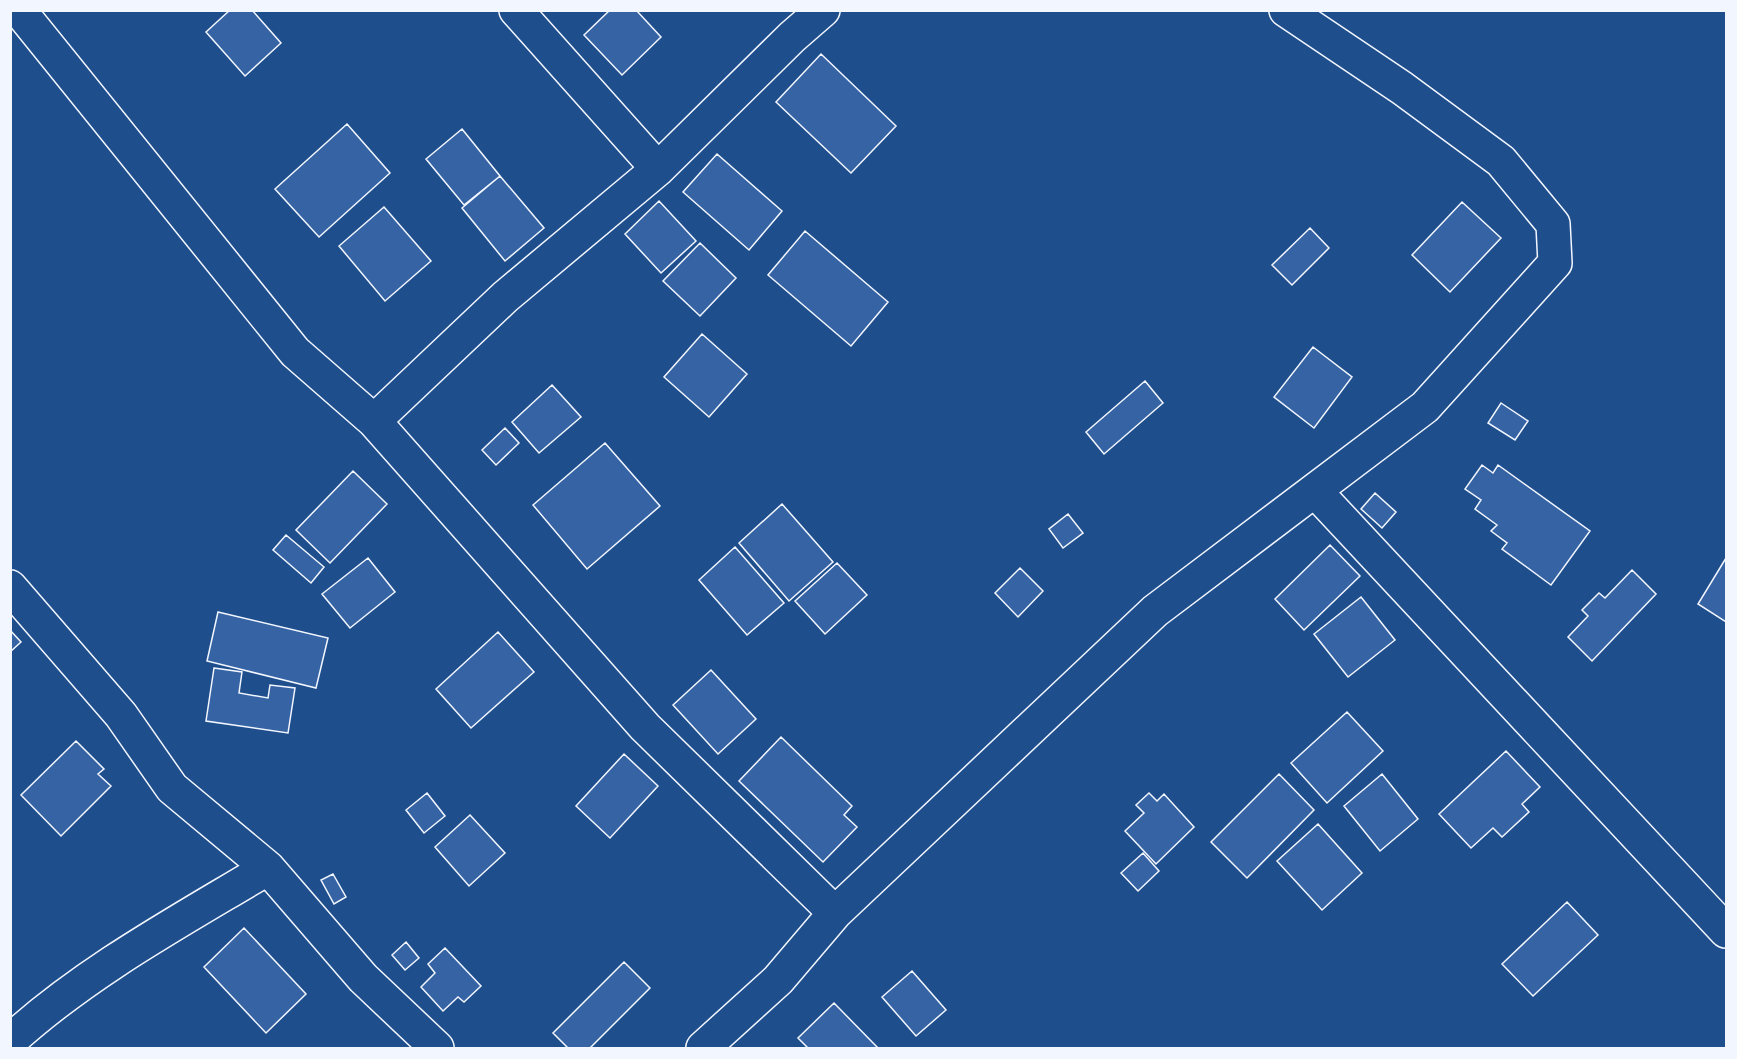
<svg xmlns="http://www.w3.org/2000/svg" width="1737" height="1059" font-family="'Zilla Slab',serif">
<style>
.building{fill:#3563a3;stroke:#f2f6ff;stroke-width:1.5}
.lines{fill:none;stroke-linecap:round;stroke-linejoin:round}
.minor-casing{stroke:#f2f6ff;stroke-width:36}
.minor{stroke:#1f4e8c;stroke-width:33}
</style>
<rect width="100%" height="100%" fill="#1f4e8c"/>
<path class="building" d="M230 10H252L281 43 245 76 206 32Z
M610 10H636L661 37 622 75 584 35Z
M821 54 896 126 851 173 776 102Z
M347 124 390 173 319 237 275 189Z
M462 129 500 176 464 205 426 159Z
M717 154 782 211 749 250 683 192Z
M500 176 544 228 505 261 462 208Z
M659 201 696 241 661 273 625 234Z
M1462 202 1501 238 1450 292 1412 255Z
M384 207 431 261 385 301 339 246Z
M1310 228 1329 248 1292 285 1272 265Z
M805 231 888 302 851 346 768 275Z
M700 243 736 278 700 316 663 281Z
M702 334 747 374 709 417 664 377Z
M1313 347 1352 377 1314 428 1274 397Z
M1145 381 1163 403 1104 454 1086 432Z
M552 385 581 417 539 453 512 422Z
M1501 403 1528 421 1515 440 1488 423Z
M505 428 519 443 496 465 482 450Z
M605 443 660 506 587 569 533 505Z
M1482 465 1493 473 1498 465 1590 531 1551 585 1502 549 1507 543 1491 531 1497 525 1475 509 1481 500 1465 489Z
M353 471 387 504 330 563 296 530Z
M1375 493 1396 512 1382 528 1361 509Z
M782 504 833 562 789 601 739 543Z
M1068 514 1083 533 1063 548 1049 529Z
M286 535 324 567 311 583 273 550Z
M1330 545 1360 576 1304 630 1275 599Z
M735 547 784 603 747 635 699 580Z
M368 558 395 592 350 628 322 594Z
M1726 558V622L1698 604Z
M837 563 867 595 825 634 795 601Z
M1020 568 1043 591 1018 617 995 593Z
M1632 570 1656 594 1592 661 1568 637 1588 616 1582 610 1599 593 1605 598Z
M1361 597 1395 640 1348 677 1314 634Z
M218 612 328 638 316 688 207 661Z
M10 630 21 642 10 652Z
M498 632 534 672 471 728 436 689Z
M214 668 242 672 239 693 268 698 270 685 295 688 288 733 206 721Z
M711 670 756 719 718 754 673 705Z
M1347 712 1383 751 1327 803 1291 763Z
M781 737 852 806 844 815 857 827 823 862 739 781Z
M76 741 104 769 98 774 111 786 61 836 21 795Z
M1506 751 1540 787 1522 804 1529 812 1502 837 1493 828 1471 848 1439 814Z
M624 754 658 786 610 838 576 806Z
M1279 774 1314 810 1247 878 1211 842Z
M1382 774 1418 819 1380 851 1344 806Z
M427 793 445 816 424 833 406 810Z
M1149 793 1157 801 1164 794 1194 827 1156 864 1125 831 1144 813 1136 805Z
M470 815 505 853 469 886 435 847Z
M1318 824 1362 873 1322 910 1277 861Z
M1143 853 1159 871 1138 891 1121 873Z
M333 874 346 897 334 904 321 880Z
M1567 902 1598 935 1533 996 1502 964Z
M244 928 306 994 266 1033 204 967Z
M406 942 419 958 405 970 392 955Z
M445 948 481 986 464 1002 458 997 443 1011 421 987 435 973 428 964Z
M624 962 650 988 590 1048H568L553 1033Z
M912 971 946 1010 916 1036 882 997Z
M834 1003 878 1048H808L798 1038Z"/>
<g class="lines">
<g class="minor-casing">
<path id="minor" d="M19 10 295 352 374 421 505 297 658 169 792 37 823 10
M516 10 658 169
M374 421 645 727 835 913
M1316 492 1726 931
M10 587 121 715 172 788 268 868 363 978 437 1048
M10 1041C87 971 180 921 268 868
M703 1048 778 980 835 913 1155 611 1425 407 1555 263 1553 224 1501 161 1402 88 1286 10"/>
</g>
<use href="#minor" class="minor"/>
</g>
<rect width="1737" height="1059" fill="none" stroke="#f2f6ff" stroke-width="24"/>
</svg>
